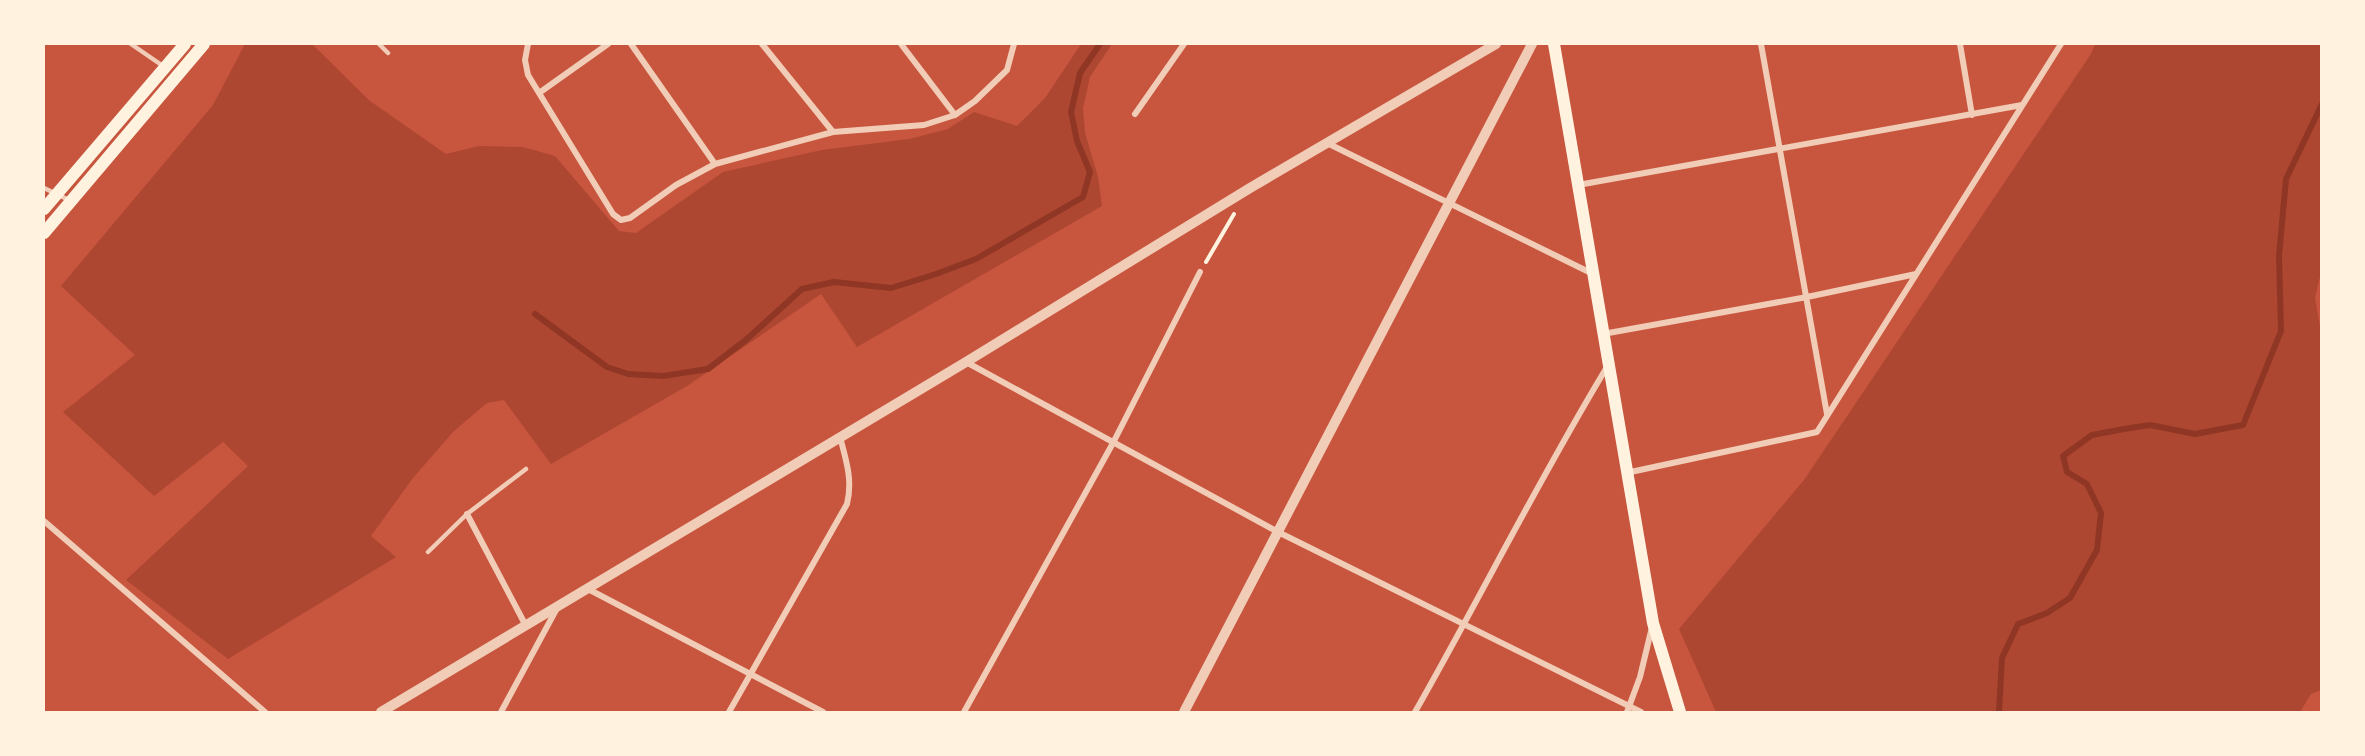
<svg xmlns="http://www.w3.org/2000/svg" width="2365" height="756" font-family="'DejaVu Sans',sans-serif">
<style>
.green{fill:#ae4732}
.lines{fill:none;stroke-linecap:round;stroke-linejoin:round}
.stream{stroke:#8f3625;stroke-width:6}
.path{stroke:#fff3e0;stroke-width:4}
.service{stroke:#f1ccb7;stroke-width:4.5}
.minor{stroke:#f1ccb7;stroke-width:6}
.tertiary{stroke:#f1ccb7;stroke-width:10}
.secondary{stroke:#fff3e0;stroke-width:12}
</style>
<rect width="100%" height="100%" fill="#c8553d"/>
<path class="green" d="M245 44H312L370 101 446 154 479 146 523 147 555 156 619 231 636 233 723 172 822 150 909 139 948 129 974 112 1017 126 1045 98 1081 44H1112L1090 77 1083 108 1085 133 1098 177 1102 206 857 347 821 294 687 386 551 464 504 400 487 403 453 432 413 478 371 536 396 557 228 659 126 580 248 466 223 442 154 496 63 412 135 355 61 286 213 105Z
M2095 44H2321L2322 268 2315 298 2322 338 2321 690 2311 694 2300 712H1716L1679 629 1804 480 2091 54Z"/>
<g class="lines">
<path class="stream" d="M535 314 607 367 628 374 663 376 708 369 747 339 802 289 834 282 891 288 936 274 976 259 1083 197 1090 172 1077 141 1071 112 1080 73 1100 44
M1999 712 2002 658 2018 624 2047 613 2070 598 2097 550 2101 513 2087 484 2067 472 2063 456 2092 435 2124 429 2150 425 2195 434 2243 425 2281 331 2279 256 2286 179 2322 104"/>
<path class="path" d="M1206 262 1234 214"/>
<path class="service" d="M131 44 163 66
M379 44 388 53
M44 188 71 201
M428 552 467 514 526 469"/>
<path class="minor" d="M528 44 525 60 528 75 613 214 621 220 630 218 676 185 715 164 833 132 924 125 955 115 975 101 1007 70 1014 44
M631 44 715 164
M762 44 833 132
M901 44 955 115
M1761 44 1827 414
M1960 44 1972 115
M539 93 608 44
M1135 114 1184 44
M1327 143 1591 273
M1578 185 2022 105
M1603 334 1807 297 1916 274
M966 362 1278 532 1641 712
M1626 473 1817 432 2061 44
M467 514 526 626
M44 521 265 712
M588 589 823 712
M501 712 556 610
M729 712 847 504C853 480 846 460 840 437
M964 712 1113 443 1200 272
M1415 712C1480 598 1539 479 1607 367
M1627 712 1640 677 1652 627"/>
<path class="tertiary" d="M381 712 966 362 1250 188 1496 44
M1184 712 1532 44"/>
<path class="secondary" d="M1554 44 1653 623 1680 712
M44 209 185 44
M44 233 204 44"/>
</g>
<rect width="2365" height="756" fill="none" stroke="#fff3e0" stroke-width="90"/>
</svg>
